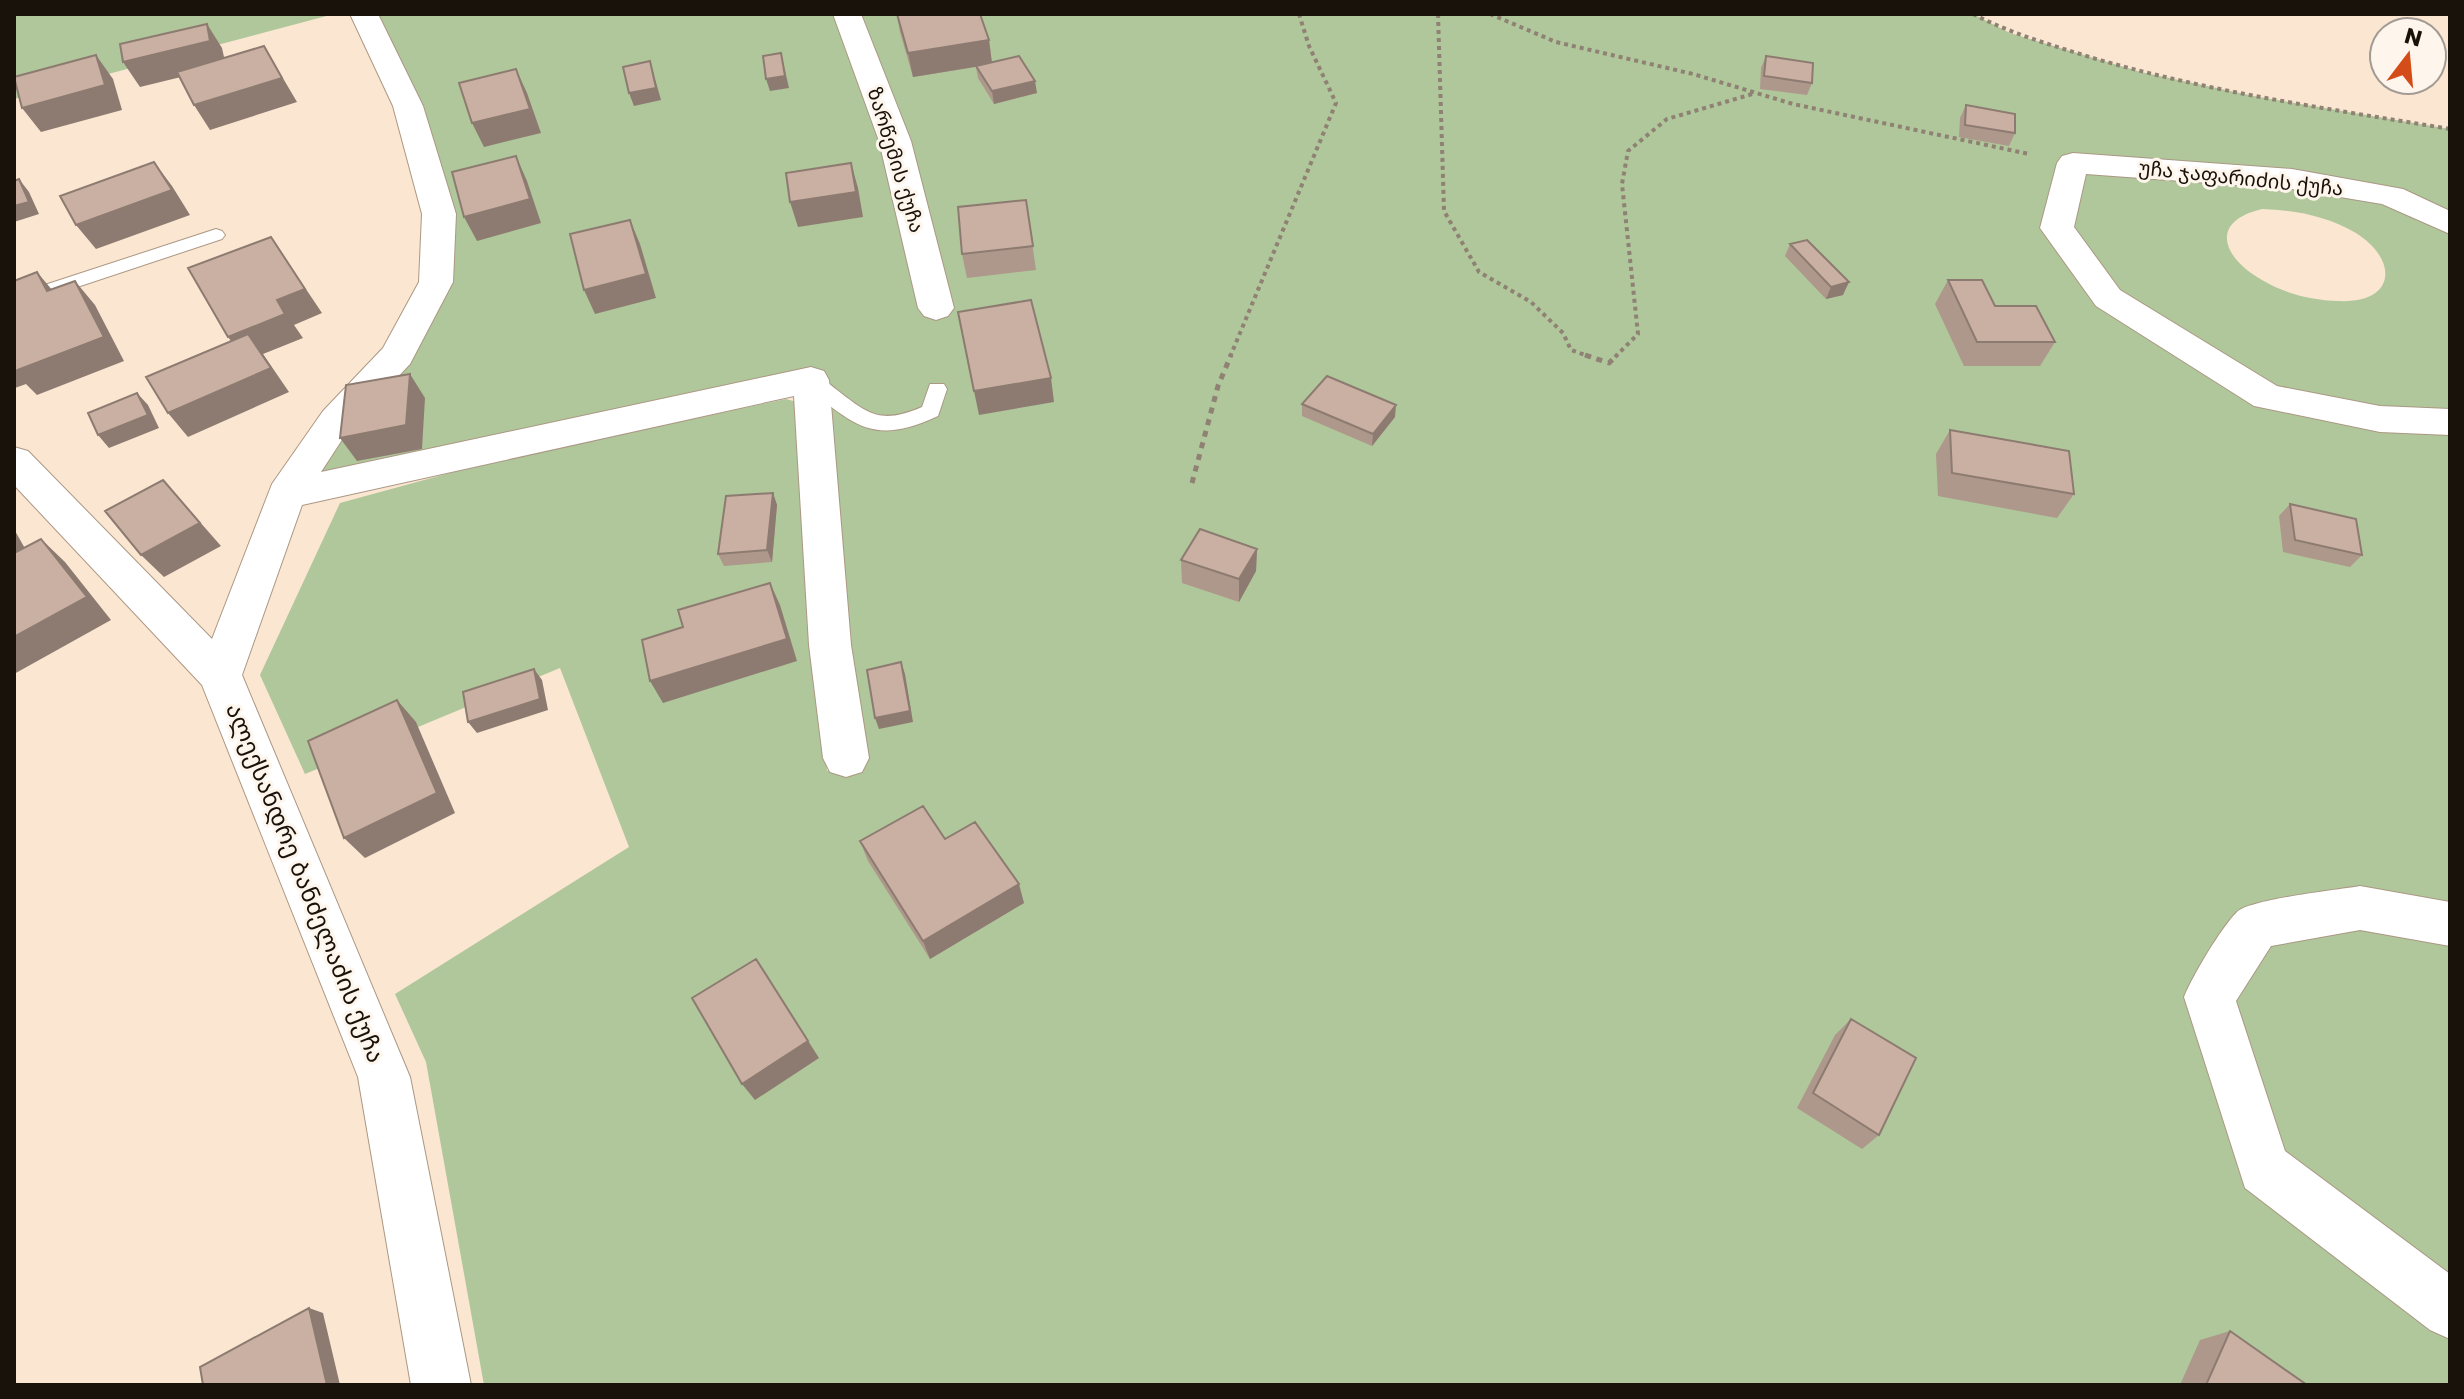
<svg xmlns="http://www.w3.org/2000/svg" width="2464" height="1399" font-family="Poppins,'Noto Sans Georgian',sans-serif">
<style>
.green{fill:#afc79a;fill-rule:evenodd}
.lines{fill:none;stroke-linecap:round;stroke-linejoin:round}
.service-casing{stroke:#ab9884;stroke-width:2}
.minor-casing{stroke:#ab9884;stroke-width:2}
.path-far1{stroke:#8f8173;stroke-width:4;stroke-dasharray:4 4;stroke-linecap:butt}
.path{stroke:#8f8173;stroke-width:5;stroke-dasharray:6 6;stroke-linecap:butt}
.service{fill:#fff;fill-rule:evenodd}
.minor{fill:#fff;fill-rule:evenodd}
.wall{fill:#ae978b}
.shaded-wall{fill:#8d7b71}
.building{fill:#cab0a2;stroke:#8d7b71;stroke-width:2}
.labels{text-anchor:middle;stroke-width:6;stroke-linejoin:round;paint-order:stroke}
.far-street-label{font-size:20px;fill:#19120b;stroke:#fef6ed}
.street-label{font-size:24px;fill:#19120b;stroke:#fef6ed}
</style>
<rect width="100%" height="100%" fill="#fbe6d1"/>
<path class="green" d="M14 14H334L14 99Z
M364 14H1973L2010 33 2141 72 2259 97 2450 129V1385H484L426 1062 395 994 629 847 560 668 305 774 260 675 340 503 490 462 786 399 804 404 827 771 860 760 810 380 286 494 436 282 439 214ZM2262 209C2296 210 2327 216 2356 233 2400 261 2395 304 2338 301 2312 300 2285 294 2262 280 2223 258 2208 222 2262 209Z"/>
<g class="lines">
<g class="service-casing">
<path id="service" d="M216 229 222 231 225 235 222 239 14 308V295Z
M811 373C821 376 829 384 837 390 870 416 882 424 922 407L930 384H944L947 389 938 416C873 446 855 426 804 385L801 380 804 375Z"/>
</g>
<g class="minor-casing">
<path id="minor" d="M350 14H378L423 106 456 214 453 282 410 364 349 429 321 472 811 367 824 371 829 380 851 645 869 758 862 772 846 777 830 772 823 758 809 645 794 396 302 505 242 675 410 1077 471 1385H411L358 1077 202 685 14 485V447L28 451 212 639 272 484 323 411 383 348 419 282 422 214 393 106Z
M833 14H861L911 141 954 308 948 316 936 320 924 316 918 308 879 141Z
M2073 153 2292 169 2403 189 2450 211V234L2382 204 2292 189 2086 174 2074 227 2120 290 2277 386 2380 406 2450 409V435L2380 432 2254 406 2096 306 2040 228 2057 163 2062 156Z
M2360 886 2450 902V946L2360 930 2271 946 2236 1001 2285 1151 2450 1274V1339L2430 1330 2245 1188 2184 997C2193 975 2221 928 2237 912 2251 899 2337 890 2360 886Z"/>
</g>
<path class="path-far1" d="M1438 14 1444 211 1479 272 1531 302 1563 333 1571 350 1591 357
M1490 14 1556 42 1693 74 1793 104 2029 154
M1973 14C2012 34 2051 45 2093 58 2209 92 2330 109 2450 129
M1230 357 1336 103 1309 46 1299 14
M1615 357 1638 334 1622 184 1628 151 1667 119 1756 93"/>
<path class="path" d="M1585 355 1609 363 1617 355
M1192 483 1218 386 1231 355"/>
<use href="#service" class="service"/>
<use href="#minor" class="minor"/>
</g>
<path class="wall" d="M897 14 989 40 992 62 1037 93 994 104 978 78 976 67 913 77 900 32Z
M1766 56 1812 83 1807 95 1760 89 1761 68Z
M1966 105 2015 133 2009 146 1959 137 1960 118Z
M1026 200 1036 270 967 278 962 254Z
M1790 244 1843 295 1826 299 1785 256Z
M1948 280 1995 306 2055 342 2040 366H1964L1935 304Z
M1302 404 1395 417 1372 446 1302 416Z
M1950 430 2074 494 2057 518 1938 496 1936 454Z
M773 493 777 505 772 562 724 566 718 554Z
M2290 504 2362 555 2350 567 2283 552 2279 516Z
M1257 549 1256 571 1239 602 1182 583 1181 560Z
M945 839 1024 903 930 959 868 861 860 841Z
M1851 1019 1879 1135 1862 1149 1797 1108 1835 1035Z
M2230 1331 2307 1385H2180L2200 1340Z"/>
<path class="shaded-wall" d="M207 24 222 48 226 66 140 87 123 62Z
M989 40 992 64 913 77 908 53Z
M264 46 297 102 210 130 194 105Z
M781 53 789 88 770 91 766 79Z
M96 55 113 79 122 110 41 132 22 108Z
M650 61 661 100 634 106 629 93Z
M516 69 527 93 541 133 484 147 472 123Z
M1035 81 1037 93 994 104 992 91Z
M516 156 527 181 541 223 477 241 464 217Z
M154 162 172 186 190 215 96 249 76 225Z
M851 163 858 188 863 217 798 227 790 202Z
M19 179 29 192 39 214 14 222V206Z
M630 220 640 244 656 298 595 314 584 290Z
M271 237 322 313 294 325 303 338 263 354 289 392 188 437 168 413 246 361 228 337 277 300Z
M37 272 58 297 47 291Z
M75 281 95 305 124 361 37 395 26 384 15 388 14 387V365Z
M1849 282 1843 295 1826 299 1831 287Z
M410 374 425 398 422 449 357 461 340 438Z
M1051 378 1054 402 979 415 974 391Z
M137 393 148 405 159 428 109 448 98 435Z
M1396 405 1395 417 1372 446 1373 434Z
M163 480 221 546 164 577 141 555Z
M773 493 777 505 772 562 767 550Z
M14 529 36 568 14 578Z
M41 539 65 562 111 620 14 674V637Z
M1257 549 1256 571 1239 602V579Z
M770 583 780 605 797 661 663 703 650 681Z
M901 662 905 674 913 722 879 729 875 718Z
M534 669 542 680 548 710 477 733 468 722Z
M397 700 416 722 455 813 365 858 344 838Z
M1019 884 1024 903 930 959 923 941Z
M756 959 819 1058 755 1100 742 1084Z
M309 1308 323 1313 340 1385H327Z"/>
<path class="building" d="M897 14H980L989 40 908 53Z
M207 24 210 41 123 62 120 44Z
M264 46 282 78 194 105 177 72Z
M781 53 785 76 766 79 763 56Z
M96 55 105 85 22 108 14 77Z
M1019 56 1035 81 992 91 976 66Z
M1766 56 1813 63 1812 83 1764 76Z
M650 61 656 88 629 93 623 67Z
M516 69 530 109 472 123 459 83Z
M1966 105 2015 114V133L1965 125Z
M516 156 530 199 464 217 452 172Z
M154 162 172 190 76 225 60 196Z
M851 163 856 192 790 202 786 173Z
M19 179 29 202 14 206V181Z
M1026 200 1033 246 962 254 958 207Z
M630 220 646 274 584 290 570 234Z
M271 237 305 289 277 300 285 314 228 337 188 268Z
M1807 240 1849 282 1831 287 1790 244Z
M37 272 47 291 75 281 104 337 15 371 14 281Z
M1948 280H1982L1995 306H2036L2055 342H1977Z
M1031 300 1051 378 974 391 958 312Z
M248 334 271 368 168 413 146 377Z
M410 374 406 425 340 438 346 385Z
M1327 376 1396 405 1373 434 1302 404Z
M137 393 148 415 98 435 88 413Z
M1950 430 2069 451 2074 494 1952 473Z
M163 480 200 523 141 555 105 511Z
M773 493 767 550 718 554 726 496Z
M2290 504 2356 519 2362 555 2295 540Z
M1200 529 1257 549 1239 579 1181 560Z
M41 539 87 597 14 637V553Z
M770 583 787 639 650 681 642 640 683 627 678 610Z
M901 662 910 711 875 718 867 670Z
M534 669 540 699 468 722 463 692Z
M397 700 437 793 344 838 308 741Z
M923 806 945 839 975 822 1019 884 923 941 860 841Z
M756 959 808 1041 742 1084 692 998Z
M1851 1019 1916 1058 1879 1135 1813 1093Z
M309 1308 327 1385H203L200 1367Z
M2230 1331 2307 1385H2206Z"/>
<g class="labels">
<g class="far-street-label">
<text transform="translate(896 160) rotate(73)" y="7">ზარწემის ქუჩა</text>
<text transform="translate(2241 178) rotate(6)" y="7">უჩა ჯაფარიძის ქუჩა</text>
</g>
<g class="street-label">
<text transform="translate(305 883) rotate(68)" y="8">ალექსანდრე ბანძელაძის ქუჩა</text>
</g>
</g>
<rect width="2464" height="1399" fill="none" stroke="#19120b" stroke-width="32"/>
<g transform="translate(2408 56) rotate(16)"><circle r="38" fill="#fef6ed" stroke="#a29b93" stroke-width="2"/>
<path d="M0-6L14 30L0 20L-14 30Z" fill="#d44d18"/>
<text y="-12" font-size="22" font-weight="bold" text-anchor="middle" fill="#19120b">N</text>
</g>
</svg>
